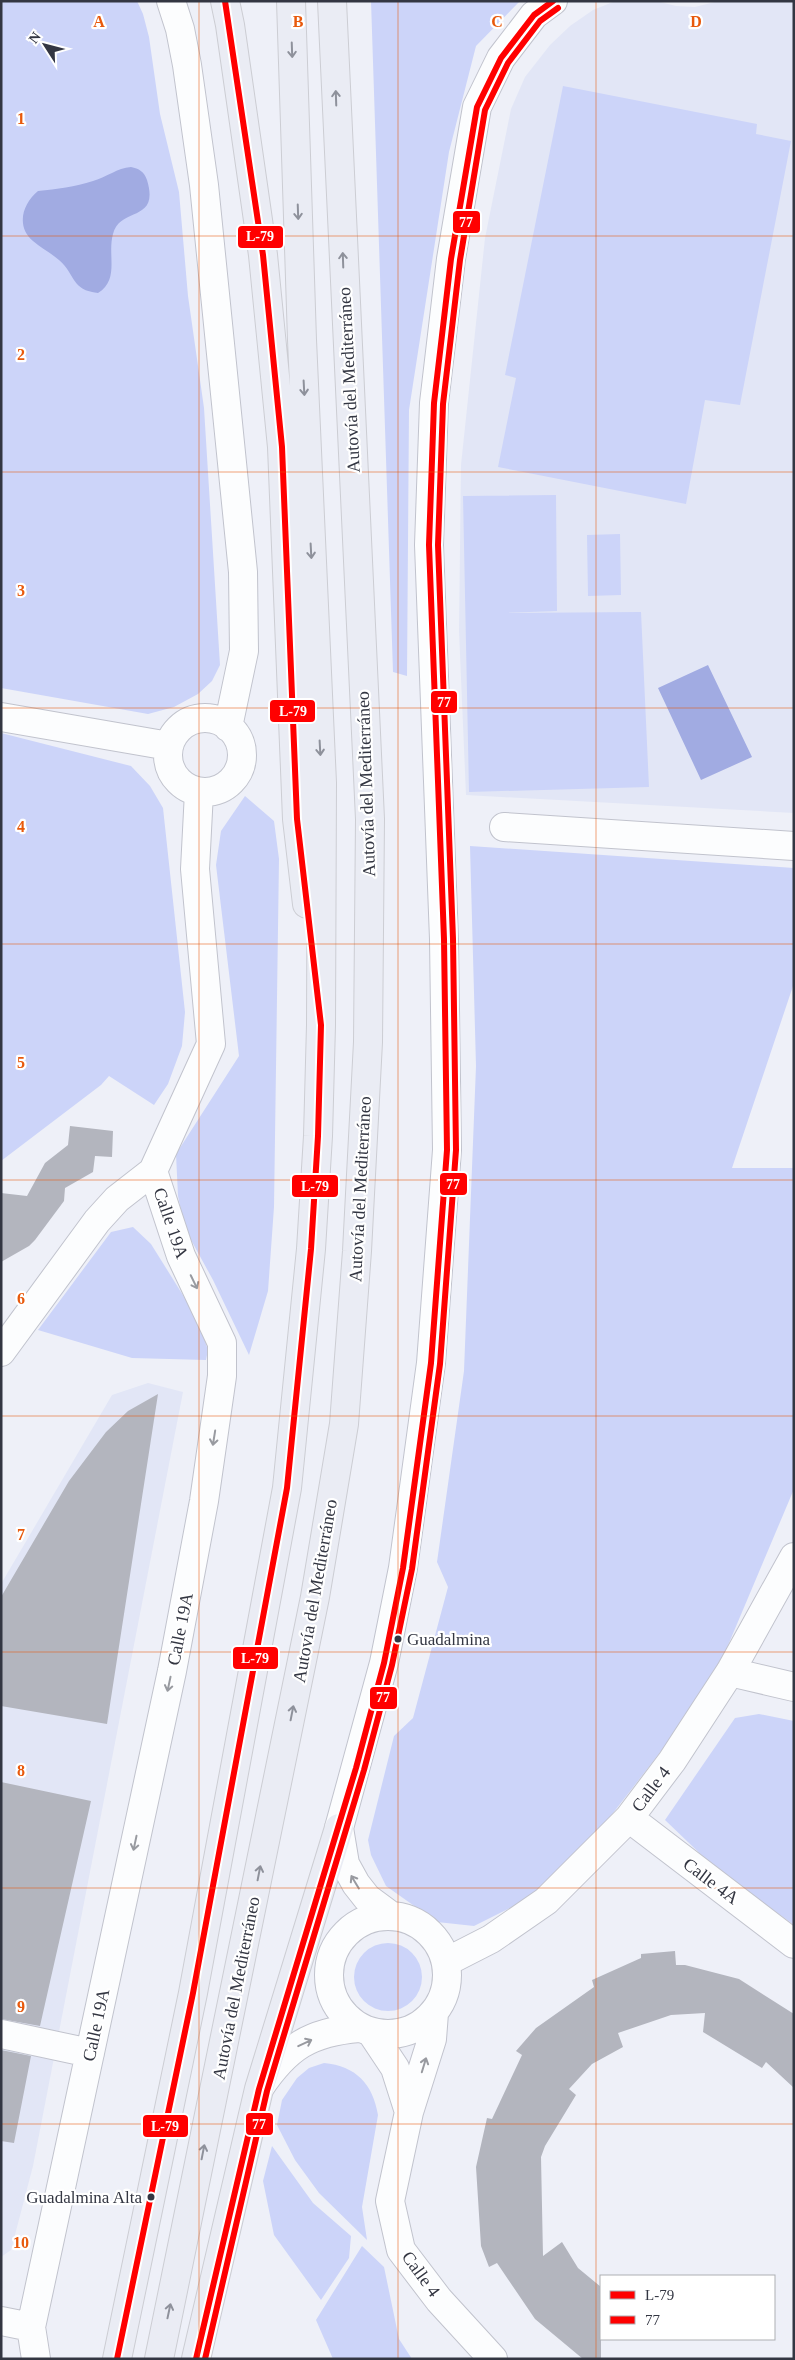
<svg xmlns="http://www.w3.org/2000/svg" width="795" height="2360" font-family="'Times New Roman',serif">
<style>
.built{fill:#e2e6f6}
.green{fill:#ccd4f9}
.water{fill:#a1abe2}
.building{fill:#b3b5be}
.lines{fill:none;stroke-linecap:round;stroke-linejoin:round}
.minor-casing{stroke:#c1c3cd;stroke-width:30}
.highway-casing{stroke:#cccdd3;stroke-width:30}
.minor{stroke:#fcfdfe;stroke-width:28}
.highway{stroke:#eaecf4;stroke-width:28}
.bus-1-casing{stroke:#fff;stroke-width:10}
.bus-2-casing{stroke:#fff;stroke-width:10}
.bus-1{stroke:#f00;stroke-width:6}
.bus-2{stroke:#f00;stroke-width:6}
.oneway{stroke:#8e919b}
.oneway2{stroke:#989aa0}
.grid{fill:none;stroke:#e8590c;stroke-width:1;stroke-opacity:0.55}
.bus-dot{fill:#333642;stroke:#fff;stroke-width:2}
.labels{text-anchor:middle;stroke-width:4.5;stroke-linejoin:round;paint-order:stroke}
.bus-label{font-size:17px;fill:#333642;stroke:#fff;text-anchor:start}
.street-label{font-size:18px;fill:#333642;stroke:#fff}
.grid-label{font-size:16px;text-anchor:middle;font-weight:bold;fill:#e8590c;stroke:#fff;stroke-width:4.5;stroke-linejoin:round;paint-order:stroke}
.line-badge{stroke:#fff;stroke-width:2}
.badge-label{font-size:14px;text-anchor:middle;font-weight:bold;fill:#fff}
</style>
<rect width="100%" height="100%" fill="#eef0f8"/>
<path class="built" d="M656 1 676 6 695 7 719 1H794V813L466 795 459 631 461 465 485 238 511 109 525 77 550 45 570 26 593 10 613 2Z
M148 1383 183 1392 33 2166 11 2250 1 2257V1584L112 1395Z"/>
<path class="green" d="M1 1H137L143 14 149 37 160 114 179 192 188 296 204 408 220 665 212 681 198 694 174 707 148 714 1 688Z
M371 1H520L476 46 449 152 409 410 407 676 393 672Z
M563 86 757 124 756 134 791 141 740 405 705 400 686 504 498 467 516 378 505 375Z
M556 495 557 611 500 613 641 612 649 787 469 792 463 496Z
M620 534 621 595 588 596 587 535Z
M1 733 131 766 150 786 163 808 185 1012 182 1046 168 1084 154 1105 109 1076 101 1085 1 1161Z
M245 796 274 821 279 859 274 1207 268 1291 249 1355 213 1280 185 1229 178 1196 176 1154 239 1056 216 865 221 831Z
M470 846 794 868V983L732 1168H794V1489L710 1688 558 1884 474 1926 437 1922 386 1886 371 1855 368 1840 394 1736 413 1718 448 1587 437 1562 464 1371 476 1066Z
M133 1227 151 1244 186 1300 200 1327 208 1350 206 1360 132 1358 38 1330 111 1232Z
M759 1714 794 1721V1925L714 1867 665 1820 735 1718Z
M354 1977a34 34 0 1 1 68 0a34 34 0 1 1-68 0Z
M324 2063C356 2066 373 2084 378 2115L362 2207 367 2240 319 2193 295 2160 277 2125 282 2100 297 2078 309 2068Z
M272 2146 313 2203 351 2236 349 2258 321 2300 274 2235 263 2181Z
M362 2246 384 2267 399 2339 412 2359H333L316 2320Z"/>
<path class="water" d="M131 167C139 169 144 171 147 180 160 223 120 206 113 234 107 255 120 279 98 293 71 290 76 275 59 260 51 253 41 248 33 241 16 227 22 204 38 191 57 189 75 187 93 181 107 177 117 168 131 167Z
M708 665 752 757 701 780 658 688Z"/>
<path class="building" d="M70 1126 113 1131 112 1157 95 1156 93 1172 65 1188 64 1201 35 1240 29 1246 1 1262V1193L27 1196 45 1163 68 1145Z
M158 1394 107 1724 1 1706V1597L69 1481 106 1432 128 1411Z
M1 1782 91 1801 40 2026 1 2019Z
M675 1951 676 1965H685L739 1979 794 2014V2088L766 2062 762 2068 703 2032 705 2013 671 2015 618 2033 623 2047 592 2064 569 2089 576 2095 545 2146 541 2157 543 2256 562 2242 578 2268 601 2287V2359H583L535 2319 497 2263 489 2267 481 2246 476 2167 487 2118 492 2119 522 2055 516 2051 536 2028 594 1987 592 1980 641 1958V1954Z
M1 2050 31 2056 14 2143 1 2141Z"/>
<g class="lines">
<g class="minor-casing">
<path id="minor" d="M171 1 180 29 187 65 204 185 243 572 244 651 228 727
M1 717 169 746
M168 755a37 37 0 1 1 74 0a37 37 0 1 1-74 0Z
M504 827 794 846
M1 1352 97 1221 117 1199 153 1171 211 1044 195 869 199 792
M730 1672 794 1687
M629 1818 794 1944
M390 1915 367 1898 356 1884 345 1864 339 1828 384 1663 403 1568 431 1363 447 1150 444 939 429 545 434 403 451 259 477 107 501 58 534 15 553 1
M329 1975a59 59 0 1 1 118 0a59 59 0 1 1-118 0Z
M446 1962 491 1939 546 1901 629 1818 672 1761 730 1672 794 1557
M434 2013 432 2039 409 2112 390 2201 401 2250 439 2300 493 2359
M371 2032 395 2068 409 2112
M1 2034 90 2053
M260 2087C287 2047 310 2032 359 2028
M1 2321 31 2327
M36 2359 31 2327 172 1671 204 1501 222 1376V1343L181 1256 153 1171"/>
</g>
<g class="highway-casing">
<path id="highway" d="M225 1 230 25 263 255 282 447 297 819 307 904
M117 2359 193 1993 287 1488 311 1249 318 1136 321 1025 322 783 302 340 291 1
M159 2359 315 1597 344 1424 357 1251 368 1042 370 819 332 1
M196 2359 259 2089 339 1828"/>
</g>
<use href="#minor" class="minor"/>
<use href="#highway" class="highway"/>
<g class="bus-1-casing">
<path id="bus-1" d="M117 2359 193 1993 287 1488 311 1249 318 1136 321 1025 297 819 282 447 263 255 225 1
M196 2359 259 2089 356 1768 384 1663 403 1568 431 1363 447 1150 444 939 429 545 434 403 451 259 477 107 501 58 534 15 553 1"/>
</g>
<g class="bus-2-casing">
<path id="bus-2" d="M205 2359 267 2091 364 1770 392 1665 412 1569 440 1364 456 1150 453 939 438 545 443 404 460 260 485 110 508 63 540 21 558 8"/>
</g>
<use href="#bus-1" class="bus-1"/>
<use href="#bus-2" class="bus-2"/>
</g>
<defs><path id="oneway-shaft" d="M-6 0H5M1.5-3L5.5 0L1.5 3" fill="none" stroke-width="1.6" stroke-linecap="round" stroke-linejoin="round" transform="scale(1.25)"/></defs>
<g class="oneway">
<use href="#oneway-shaft" transform="translate(292 50) rotate(88)"/>
<use href="#oneway-shaft" transform="translate(336 98) rotate(-92)"/>
<use href="#oneway-shaft" transform="translate(298 212) rotate(88)"/>
<use href="#oneway-shaft" transform="translate(343 260) rotate(-92)"/>
<use href="#oneway-shaft" transform="translate(304 388) rotate(87)"/>
<use href="#oneway-shaft" transform="translate(311 551) rotate(87)"/>
<use href="#oneway-shaft" transform="translate(320 748) rotate(87)"/>
<use href="#oneway-shaft" transform="translate(292 1713) rotate(-79)"/>
<use href="#oneway-shaft" transform="translate(259 1873) rotate(-79)"/>
<use href="#oneway-shaft" transform="translate(203 2152) rotate(-79)"/>
<use href="#oneway-shaft" transform="translate(169 2311) rotate(-78)"/>
</g>
<g class="oneway2">
<use href="#oneway-shaft" transform="translate(194 1282) rotate(64)"/>
<use href="#oneway-shaft" transform="translate(214 1438) rotate(99)"/>
<use href="#oneway-shaft" transform="translate(169 1684) rotate(102)"/>
<use href="#oneway-shaft" transform="translate(135 1843) rotate(102)"/>
<use href="#oneway-shaft" transform="translate(355 1882) rotate(-121)"/>
<use href="#oneway-shaft" transform="translate(305 2043) rotate(-25)"/>
<use href="#oneway-shaft" transform="translate(424 2065) rotate(-73)"/>
</g>
<path class="grid" d="M199 1V2359M398 1V2359M596 1V2359M1 236H794M1 472H794M1 708H794M1 944H794M1 1180H794M1 1416H794M1 1652H794M1 1888H794M1 2124H794"/>
<g class="bus-dot">
<circle cx="398" cy="1639" r="4.5"/>
<circle cx="151" cy="2197" r="4.5"/>
</g>
<g class="labels">
<g class="bus-label">
<text x="407" y="1645">Guadalmina</text>
<text x="142" y="2203" text-anchor="end">Guadalmina Alta</text>
</g>
<g class="street-label">
<text transform="translate(349 380) rotate(-93)" y="6">Autovía del Mediterráneo</text>
<text transform="translate(366 784) rotate(-92)" y="6">Autovía del Mediterráneo</text>
<text transform="translate(360 1189) rotate(-87)" y="6">Autovía del Mediterráneo</text>
<text transform="translate(171 1223) rotate(71)" y="6">Calle 19A</text>
<text transform="translate(315 1591) rotate(-80)" y="6">Autovía del Mediterráneo</text>
<text transform="translate(180 1629) rotate(-79)" y="6">Calle 19A</text>
<text transform="translate(651 1789) rotate(-53)" y="6">Calle 4</text>
<text transform="translate(711 1881) rotate(37)" y="6">Calle 4A</text>
<text transform="translate(236 1988) rotate(-79)" y="6">Autovía del Mediterráneo</text>
<text transform="translate(96 2025) rotate(-78)" y="6">Calle 19A</text>
<text transform="translate(421 2274) rotate(54)" y="6">Calle 4</text>
</g>
</g>
<g class="grid-label">
<text x="99" y="27">A</text>
<text x="298" y="27">B</text>
<text x="497" y="27">C</text>
<text x="696" y="27">D</text>
<text x="21" y="124">1</text>
<text x="21" y="360">2</text>
<text x="21" y="596">3</text>
<text x="21" y="832">4</text>
<text x="21" y="1068">5</text>
<text x="21" y="1304">6</text>
<text x="21" y="1540">7</text>
<text x="21" y="1776">8</text>
<text x="21" y="2012">9</text>
<text x="21" y="2248">10</text>
</g>
<g class="line-badge">
<rect x="452" y="210" width="29" height="24" rx="5" fill="#f00"/>
<rect x="237" y="225" width="47" height="24" rx="5" fill="#f00"/>
<rect x="430" y="690" width="28" height="24" rx="5" fill="#f00"/>
<rect x="269" y="699" width="47" height="24" rx="5" fill="#f00"/>
<rect x="439" y="1172" width="29" height="24" rx="5" fill="#f00"/>
<rect x="291" y="1174" width="48" height="24" rx="5" fill="#f00"/>
<rect x="232" y="1646" width="47" height="24" rx="5" fill="#f00"/>
<rect x="369" y="1686" width="29" height="24" rx="5" fill="#f00"/>
<rect x="245" y="2112" width="29" height="24" rx="5" fill="#f00"/>
<rect x="142" y="2114" width="47" height="24" rx="5" fill="#f00"/>
</g>
<g class="badge-label">
<text x="466" y="227">77</text>
<text x="260" y="241">L-79</text>
<text x="444" y="707">77</text>
<text x="293" y="716">L-79</text>
<text x="453" y="1189">77</text>
<text x="315" y="1191">L-79</text>
<text x="255" y="1663">L-79</text>
<text x="383" y="1702">77</text>
<text x="259" y="2129">77</text>
<text x="165" y="2131">L-79</text>
</g>
<rect width="795" height="2360" fill="none" stroke="#333642" stroke-width="5"/>
<rect x="600" y="2275" width="175" height="65" fill="#ffffff" stroke="#adafb3"/>
<rect x="610" y="2291" width="25" height="8" fill="#ff0000" stroke="#adafb3"/>
<text x="645" y="2300" font-size="15" fill="#333642">L-79</text>
<rect x="610" y="2316" width="25" height="8" fill="#ff0000" stroke="#adafb3"/>
<text x="645" y="2325" font-size="15" fill="#333642">77</text>
<g transform="translate(45 45) rotate(306)" stroke="#ffffff" stroke-width="4" paint-order="stroke">
<path d="M0-4L9 19L0 12L-9 19Z" fill="#333642"/>
<text y="-8" font-size="14" font-weight="bold" text-anchor="middle" fill="#333642">N</text>
</g>
</svg>
